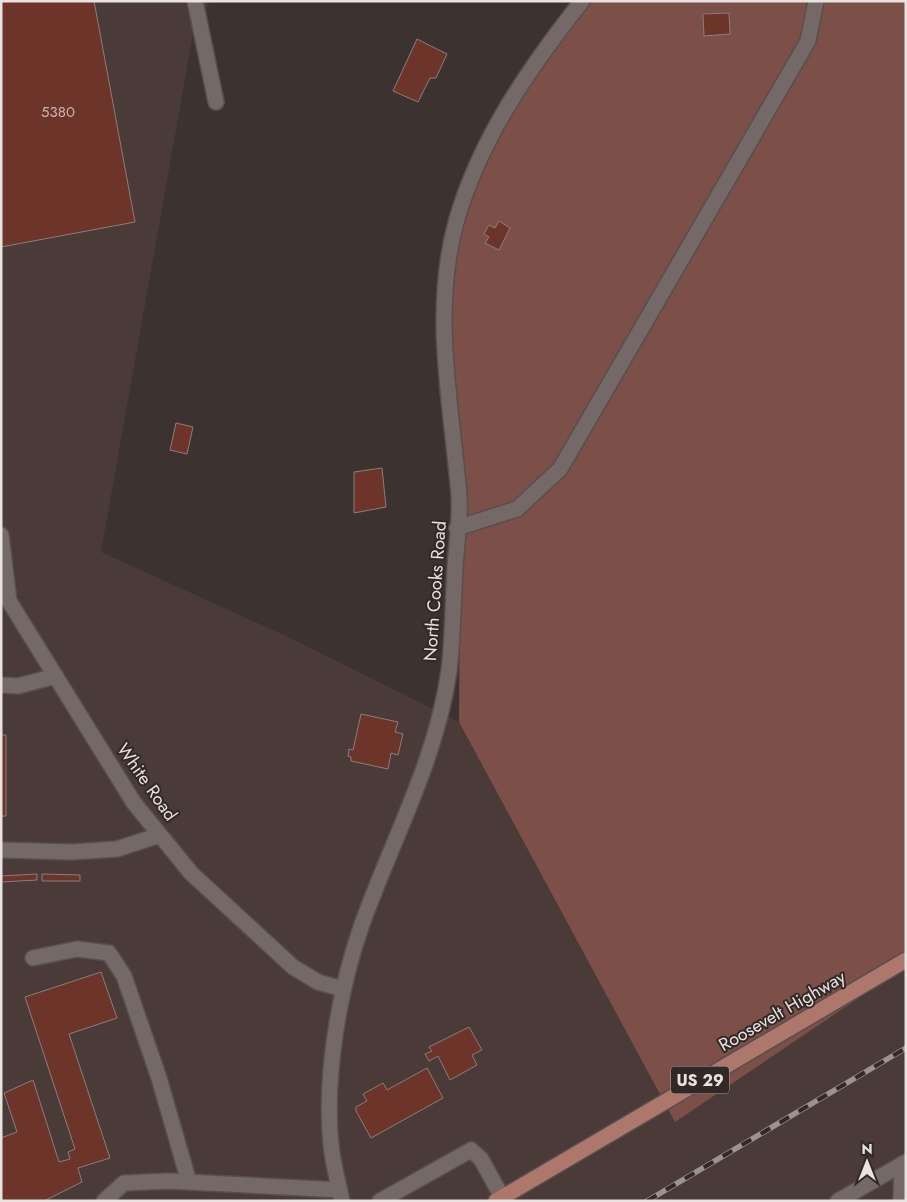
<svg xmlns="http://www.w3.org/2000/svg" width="907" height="1202" font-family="Jost,sans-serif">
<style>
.built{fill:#4b3b38}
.green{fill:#7c5048}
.building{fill:#6d3429;stroke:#897e7c}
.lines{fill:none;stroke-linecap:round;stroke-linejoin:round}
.minor-casing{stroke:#564f4d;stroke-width:18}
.major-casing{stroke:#564f4d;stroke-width:18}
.minor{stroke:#746967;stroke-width:15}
.major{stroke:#ad776c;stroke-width:15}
.rail-casing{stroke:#9a9391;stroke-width:5.5}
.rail{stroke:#322927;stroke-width:4;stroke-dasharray:11;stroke-linecap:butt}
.labels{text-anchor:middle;stroke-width:4;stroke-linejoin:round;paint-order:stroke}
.number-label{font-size:15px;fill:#c9b6b3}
.shield{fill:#322927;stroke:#b1aaa9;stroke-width:1}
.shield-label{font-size:16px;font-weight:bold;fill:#e8e2e1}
.street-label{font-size:18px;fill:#e8e2e1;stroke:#322927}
</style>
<rect width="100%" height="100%" fill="#3c3331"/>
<path class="built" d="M1 1H210L194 28 101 552 286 636 459 722 675 1121 906 966V1201H1Z"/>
<path class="green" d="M571 1H906V966L675 1122 459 722 460 547 441 310 469 197Z"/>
<path class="building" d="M1 1H94L135 222 1 247Z
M729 13 730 34 704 36 703 14Z
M417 39 447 54 436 78H430L418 102 393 91Z
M499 221 510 228 499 250 485 243 489 237 484 234 489 225 495 228Z
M176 423 193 427 187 454 170 450Z
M382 468 386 507 354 513V472Z
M361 714 398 722 395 732 403 734 398 755 391 753 388 769 351 761V757L348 756 349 749 353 750Z
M1 735H6V816H1Z
M37 874V880L1 882V876Z
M42 874 80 875V881H42Z
M101 972 117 1018 69 1034 110 1158 78 1168 82 1182 44 1201H1V1138L17 1132 4 1093 33 1080 59 1162 70 1159 68 1152 75 1149 25 997Z
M469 1027 482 1050 472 1055 477 1065 450 1080 438 1056 429 1061 425 1054 432 1051 429 1047Z
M427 1068 443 1098 371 1138 356 1111V1107L367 1101 363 1094 383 1083 387 1090Z"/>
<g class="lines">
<g class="minor-casing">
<path id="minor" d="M195 1 216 102
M457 528 517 509 560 469 808 41 816 1
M1 535 9 601 134 803 191 873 293 967 318 982 343 989
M1 685 18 686 56 676
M1 850 72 852 117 849 160 835
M33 958 77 949 109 953 124 976 159 1078 189 1182
M104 1201 124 1183 168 1181 340 1190
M342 1201C338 1182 333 1164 331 1145 324 1078 339 991 361 927 391 842 436 762 449 671 453 638 453 603 455 570 456 545 461 519 459 494 451 402 431 310 457 219 481 137 530 67 582 1
M380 1201 471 1150 481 1159 502 1197
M838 1201 906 1162
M901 1201 902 1164"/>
</g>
<g class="major-casing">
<path id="major" d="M496 1201 906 960"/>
</g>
<use href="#minor" class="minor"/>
<use href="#major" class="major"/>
<g class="rail-casing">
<path id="rail" d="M647 1201 906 1048"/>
</g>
<use href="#rail" class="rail"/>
</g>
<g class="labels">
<g class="number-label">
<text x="58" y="117">5380</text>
</g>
<rect class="shield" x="671" y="1066.5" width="58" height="27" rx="4"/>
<g class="shield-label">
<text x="700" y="1086">US 29</text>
</g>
<g class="street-label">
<text transform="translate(435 591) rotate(-86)" y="6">North Cooks Road</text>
<text transform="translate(147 782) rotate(55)" y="6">White Road</text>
<text transform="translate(782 1011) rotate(-30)" y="6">Roosevelt Highway</text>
</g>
</g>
<rect width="907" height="1202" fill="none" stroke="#e8e2e1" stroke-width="5"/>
<g transform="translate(867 1162)" stroke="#322927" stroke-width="4" paint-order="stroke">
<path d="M0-4L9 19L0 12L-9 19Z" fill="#e8e2e1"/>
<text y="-8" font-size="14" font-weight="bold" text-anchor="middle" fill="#e8e2e1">N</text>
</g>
</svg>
